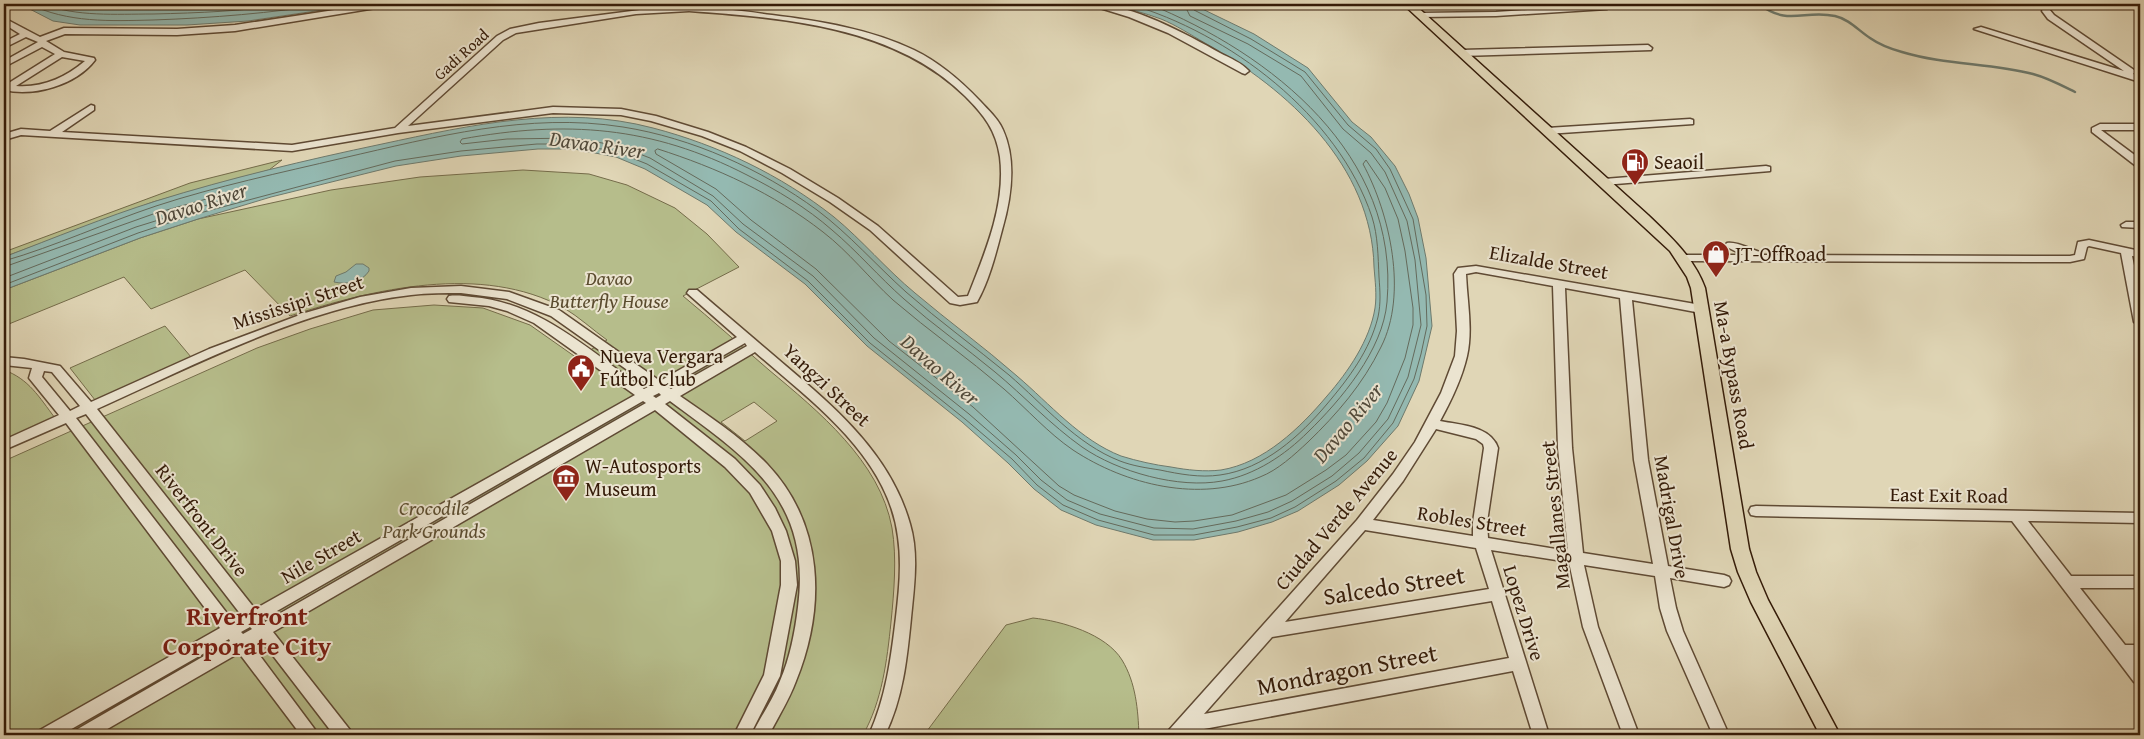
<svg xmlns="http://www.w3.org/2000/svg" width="2144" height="739" font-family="'Gentium Book Plus',serif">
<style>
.green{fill:#b6bd8b;stroke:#756c4a;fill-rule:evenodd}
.water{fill:#94b9b1;stroke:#6e7a6d}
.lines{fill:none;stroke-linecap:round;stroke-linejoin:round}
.shore{stroke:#646a5c;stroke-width:1}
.stream{stroke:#6e7a6d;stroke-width:2.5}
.minor-casing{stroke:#5f4a34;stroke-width:3}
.major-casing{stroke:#341b08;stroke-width:3}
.minor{fill:#ebe4d0;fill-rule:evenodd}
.major{fill:#e0d6b6;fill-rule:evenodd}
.labels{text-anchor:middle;stroke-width:4;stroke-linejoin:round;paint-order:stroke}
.far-street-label{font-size:16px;fill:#341b08;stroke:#ebe4d0}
.poi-label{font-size:20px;fill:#341b08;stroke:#ebe4d0;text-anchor:start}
.street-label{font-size:20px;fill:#341b08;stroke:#ebe4d0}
.park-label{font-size:20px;font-style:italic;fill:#5b4c2f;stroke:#ebe4d0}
.water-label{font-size:21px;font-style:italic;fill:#514a3b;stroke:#ebe4d0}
.near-street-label{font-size:24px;fill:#341b08;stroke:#ebe4d0}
.near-quarter-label{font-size:26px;font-weight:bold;fill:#7a1f14;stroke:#ebe4d0}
</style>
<rect width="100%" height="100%" fill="#e0d6b6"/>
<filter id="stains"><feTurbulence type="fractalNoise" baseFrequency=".004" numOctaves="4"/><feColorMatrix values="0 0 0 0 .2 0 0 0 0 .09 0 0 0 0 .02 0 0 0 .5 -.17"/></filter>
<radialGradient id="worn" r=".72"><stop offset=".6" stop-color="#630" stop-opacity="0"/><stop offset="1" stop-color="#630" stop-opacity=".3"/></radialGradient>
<path class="green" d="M282 160 269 170 153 202 4 257V252L190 183Z
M523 170 589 174 627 185 675 208 707 234 739 267 683 296C712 320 740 345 769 370 818 411 880 461 892 528 897 558 894 592 891 622 887 661 882 701 863 735H4V461L257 348 310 329 373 310 434 305 483 308 530 325 577 358 607 340C593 330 579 317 564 308 482 263 373 289 290 316L245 270 151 309 124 277 4 326V290L140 238 198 219 331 190 420 177ZM754 402 777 421 745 441 721 422Z
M165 326 191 357 95 400 70 368Z
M4 370C29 379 39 397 55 418L4 441Z
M1033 618C1062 621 1106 634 1122 660 1136 683 1138 710 1139 735H924L1006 625Z"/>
<path class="water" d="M20 4H363L248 21 187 25H80L53 21Z
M1112 4H1192L1254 34 1308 68 1352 122 1371 137 1395 166 1409 194 1418 218 1426 258 1432 326 1419 381 1398 426 1367 461 1339 485 1298 511 1272 522 1238 532 1194 540H1153L1096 525 1061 510 1034 489 1008 463 962 422 867 346 805 284 736 232 707 205 645 169 616 157 574 149H538L461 156 396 166 271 197 198 219 140 238 4 290V257C54 238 105 217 156 201 230 178 306 160 382 144 471 125 563 104 653 128 718 145 781 175 834 217 862 240 886 269 915 293 948 321 984 347 1017 376 1050 404 1080 440 1121 456 1137 461 1155 465 1171 467 1187 470 1205 472 1221 470 1264 463 1300 428 1327 396 1348 372 1370 340 1375 308 1377 295 1375 280 1374 267 1372 166 1288 89 1205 43 1191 35 1176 25 1161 19 1145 13 1128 9 1112 4Z
M356 264H363L369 268V271C362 282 347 285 334 282L336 276 346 272Z"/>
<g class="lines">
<path class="shore" d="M29 4C68 23 110 21 153 20 212 18 271 13 329 4
M42 4C78 17 115 14 153 14 199 13 245 11 291 4
M62 4 100 6 225 4
M1149 4C1272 54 1400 155 1387 302 1383 350 1341 400 1308 432 1285 455 1255 475 1222 481 1179 489 1118 472 1082 447 1051 425 1024 396 995 372 965 347 933 325 904 299 879 277 857 251 832 230 807 208 777 190 747 175 652 126 566 120 462 139L460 142 462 144 507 139 574 138 619 146 650 158 713 196 743 224 813 276 874 338 969 414 1016 455 1041 480 1067 500 1100 514 1154 528 1193 529 1236 521 1268 512 1292 501 1332 476 1359 453 1388 419 1408 377 1421 325 1415 260 1407 221 1385 172 1371 153 1343 129 1301 76 1248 44 1190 16 1184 4
M658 149C717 168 773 193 823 232 849 252 869 278 893 300 929 331 968 358 1004 389 1027 409 1048 433 1073 450 1126 485 1200 503 1260 477 1278 470 1294 455 1308 442 1337 414 1363 384 1381 347 1408 294 1390 214 1363 164L1366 160 1385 188 1398 219 1405 251 1413 308V325L1405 358 1387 403 1376 422 1346 455 1326 470 1286 495 1232 515 1194 521 1175 522 1147 519 1115 511 1074 495 1059 486 973 407 889 341 816 269 751 220 716 189 656 154 655 151Z
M4 261C56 246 105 223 156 206 217 186 280 173 343 158 435 137 528 112 623 127 692 138 761 169 817 210 849 234 876 265 906 292 939 321 975 347 1009 375 1044 405 1076 444 1120 461 1133 466 1147 468 1160 470 1179 474 1200 478 1220 475 1264 469 1300 436 1327 404 1349 378 1370 350 1378 317 1381 303 1380 291 1379 277 1378 256 1378 236 1372 217 1338 115 1229 33 1129 4
M4 267 156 213 235 191 238 193 236 196 136 227 4 278
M4 285 138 233 196 214 395 161 461 151 537 144H575L617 152 647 164 711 201 739 229 808 281 870 343 965 419 1012 459 1037 485 1063 505 1098 520 1154 535H1194L1237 527 1271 518 1295 507 1336 481 1364 458 1393 423 1414 379 1421 354 1427 326 1426 295 1413 219 1390 169 1376 149 1348 125 1305 72 1251 39 1194 10 1191 4"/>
<path class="stream" d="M1759 4C1789 27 1804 9 1835 16 1849 19 1859 31 1870 38 1880 45 1891 49 1902 52 1945 65 1990 63 2033 74 2048 78 2061 85 2075 92"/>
<g class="minor-casing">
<path id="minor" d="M374 4H392L388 6 235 31 177 35 65 34 46 41 64 52 94 58 95 60C76 85 34 97 4 90V86L55 54 42 47 4 67V61L38 42 26 37 4 48V42L20 34 4 24V18L40 37 64 28 177 29 235 25ZM62 57 85 61C65 78 42 88 16 86Z
M1087 4C1126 1 1186 34 1220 53 1230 58 1242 63 1249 71L1245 74 1242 73 1168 33 1129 17Z
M2092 4H2140V6H2096Z
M1604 5 1608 7 1607 9 1496 16 1421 17 1417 15 1421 13 1496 12Z
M663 7C699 6 736 10 772 15 820 21 870 29 914 50 939 62 961 81 980 101 988 110 998 118 1003 130 1017 161 1011 199 1002 230 996 253 989 281 977 302L960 305 950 303 870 230 830 202 782 173 740 151 702 136 651 121 621 115 553 113 398 133 292 151 21 135 4 140V134L21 129 50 131 91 105 94 106V110L62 132 292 145 395 128 497 36 510 29 539 23ZM689 11C784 18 894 26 965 96 984 115 996 130 1000 157 1006 204 985 253 968 296L958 297 878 226 838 198 790 169 746 147 708 132 656 116 621 109 553 107 408 126 503 40 516 33 636 14Z
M2043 9H2049L2054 15 2134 70 2135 72 2133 74 2140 76V82L1974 29 1981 27 2124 71 2048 19 2042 11Z
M1648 45 1652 48 1651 50 1462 56 1458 53 1462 50Z
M1690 119 1693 120V124L1547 134 1542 131 1547 128Z
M2100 124H2140V130H2101L2140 159V167L2136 166 2092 132V128Z
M1766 166 1770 167V171L1604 185 1599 182 1604 179Z
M2126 222H2140V228L2122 227 2121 225Z
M2089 240 2140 251V257L2132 256 2140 294V326L2134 322 2121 253 2089 246 2087 247 2084 259 2070 262 1682 261 1676 258 1682 255H1743L1727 247 1725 245 1727 243C1735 241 1751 249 1760 252L1761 255 2070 256 2075 255 2078 242Z
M1476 266 1701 305 1707 309 1701 313 1632 300 1648 460 1668 566 1724 575 1729 577 1731 581 1729 585 1724 587 1670 578 1676 608 1683 631 1729 735H1713L1667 631 1660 608 1655 576 1584 565 1598 627 1639 735H1623L1583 627 1569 562 1491 550 1549 735H1533L1513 671 1188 732 1185 735H1167L1169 730 1357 520 1393 474 1415 442 1441 393 1455 356 1457 331 1454 274 1458 268ZM1476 272 1553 286 1558 448 1568 551 1488 538 1487 522 1498 448C1491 426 1460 425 1440 421 1451 401 1462 378 1467 356 1473 329 1467 301 1466 274ZM1565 288 1620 298 1634 460 1653 564 1583 553 1572 448ZM1436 429 1476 439 1483 444 1484 448 1473 522V536L1373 520 1403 481ZM1365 530 1476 548 1489 589 1285 622ZM1492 601 1509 658 1204 714 1272 637Z
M461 286 509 292 559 310 660 381 737 337 687 293 689 290H697C727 316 757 341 786 366 838 410 891 456 910 524 919 554 914 587 911 618 907 659 903 698 885 735H869C886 697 891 659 896 617 899 591 902 564 898 537 888 456 812 402 755 352L680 396C710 417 741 437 767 464 824 524 826 607 796 681 789 700 778 717 769 735H752C760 717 773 700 780 681 790 658 795 632 798 607 812 499 747 458 670 401L665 404 735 459 760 485 775 508 786 531 795 561 797 585 780 676 750 735H734L764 675 781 585V561L772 531 750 493 725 467 655 410 273 632 350 730 352 735H334L261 640 252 645 319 735H301L239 653 97 735H74L76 730 230 641 229 639 61 735H38L40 730 220 628 66 423 4 450V440L59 415 29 378 32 368 4 365V357L24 359 60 366 91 402 209 349 305 313 360 297 411 288ZM461 293 507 299 551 316 650 386 644 389C591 352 539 302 472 297 464 296 456 295 449 296L447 299 449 302 489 306 507 311 534 323 635 395 255 609 97 409C192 366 308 306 411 295 428 293 445 293 461 293ZM745 343 747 346 671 389 668 387ZM44 371 52 372 80 406 70 411 42 377ZM659 393 661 395 656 398 653 396ZM643 401 646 403 265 622 263 619ZM86 414 242 616 233 621 76 418ZM250 627 252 629 243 634 241 632Z
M1756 506 2140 513V523L2028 521 2071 576H2140V588H2080L2125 645H2140V659H2135L2140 665V684L2134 682 2012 521 1756 516 1751 515 1749 511 1751 507Z"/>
</g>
<g class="major-casing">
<path id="major" d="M1403 4H1414L1648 215C1671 237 1694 258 1705 288L1749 549 1756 572 1768 600 1840 735H1820L1751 602 1738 572 1731 549 1691 288 1687 277 1670 251Z"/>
</g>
<use href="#minor" class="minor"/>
<use href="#major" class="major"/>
</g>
<defs>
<g id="fuel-pin" transform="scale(1.4375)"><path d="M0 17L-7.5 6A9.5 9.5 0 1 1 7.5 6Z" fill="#8f2418" stroke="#ebe4d0"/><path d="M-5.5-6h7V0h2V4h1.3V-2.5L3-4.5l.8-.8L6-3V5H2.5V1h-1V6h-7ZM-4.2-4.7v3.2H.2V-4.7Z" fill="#fff"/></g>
<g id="shop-pin" transform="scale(1.4375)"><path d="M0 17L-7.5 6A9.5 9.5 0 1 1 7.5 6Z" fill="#8f2418" stroke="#ebe4d0"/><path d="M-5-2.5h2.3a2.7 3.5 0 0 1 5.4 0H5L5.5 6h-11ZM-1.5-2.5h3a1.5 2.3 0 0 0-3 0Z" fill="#fff"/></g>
<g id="civic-pin" transform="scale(1.4375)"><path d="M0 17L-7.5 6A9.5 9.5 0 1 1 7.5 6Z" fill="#8f2418" stroke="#ebe4d0"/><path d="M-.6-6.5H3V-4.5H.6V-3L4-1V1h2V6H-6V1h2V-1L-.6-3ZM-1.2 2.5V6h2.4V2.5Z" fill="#fff"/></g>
<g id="museum-pin" transform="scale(1.4375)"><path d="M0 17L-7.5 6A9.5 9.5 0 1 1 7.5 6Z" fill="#8f2418" stroke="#ebe4d0"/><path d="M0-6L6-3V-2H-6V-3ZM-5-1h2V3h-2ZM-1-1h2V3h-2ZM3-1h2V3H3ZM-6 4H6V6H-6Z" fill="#fff"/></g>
</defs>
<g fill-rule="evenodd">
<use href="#fuel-pin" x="1635" y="162"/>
<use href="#shop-pin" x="1716" y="254"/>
<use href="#civic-pin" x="581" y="368"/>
<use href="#museum-pin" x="566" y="478"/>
</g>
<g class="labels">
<g class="far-street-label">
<text transform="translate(461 54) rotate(-42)" y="6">Gadi Road</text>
</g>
<g class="poi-label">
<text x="1654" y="169">Seaoil</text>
<text x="1735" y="261">JT-OffRoad</text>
<text x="600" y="363">Nueva Vergara<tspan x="600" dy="23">Fútbol Club</tspan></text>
<text x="585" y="473">W-Autosports<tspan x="585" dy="23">Museum</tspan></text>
</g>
<g class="street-label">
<text transform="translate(1549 262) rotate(10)" y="7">Elizalde Street</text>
<text transform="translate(298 302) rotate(-18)" y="7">Mississipi Street</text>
<text transform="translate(1734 375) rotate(80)" y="7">Ma-a Bypass Road</text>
<text transform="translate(827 385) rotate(43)" y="7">Yangzi Street</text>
<text transform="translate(1949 495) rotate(1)" y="7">East Exit Road</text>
<text transform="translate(1555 515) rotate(-96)" y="7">Magallanes Street</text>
<text transform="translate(1672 517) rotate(80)" y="7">Madrigal Drive</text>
<text transform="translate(1336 519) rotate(-50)" y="7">Ciudad Verde Avenue</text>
<text transform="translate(202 520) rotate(52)" y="7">Riverfront Drive</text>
<text transform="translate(1472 521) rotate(9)" y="7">Robles Street</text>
<text transform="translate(321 556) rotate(-30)" y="7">Nile Street</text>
<text transform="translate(1524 613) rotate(73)" y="7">Lopez Drive</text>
</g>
<g class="park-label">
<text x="609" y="285">Davao<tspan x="609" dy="23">Butterfly House</tspan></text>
<text x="434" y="515">Crocodile<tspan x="434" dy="23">Park Grounds</tspan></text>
</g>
<g class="water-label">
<text transform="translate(597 145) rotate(8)" y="7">Davao River</text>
<text transform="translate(201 204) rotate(-18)" y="7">Davao River</text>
<text transform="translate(940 370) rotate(41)" y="7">Davao River</text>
<text transform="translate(1348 423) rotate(-50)" y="7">Davao River</text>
</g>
<g class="near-street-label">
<text transform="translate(1394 586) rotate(-9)" y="8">Salcedo Street</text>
<text transform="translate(1347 670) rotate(-11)" y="8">Mondragon Street</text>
</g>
<g class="near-quarter-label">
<text x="247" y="625">Riverfront<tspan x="247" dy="30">Corporate City</tspan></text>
</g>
</g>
<rect width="2144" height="739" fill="none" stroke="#e0d6b6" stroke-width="20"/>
<rect x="5" y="5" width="2134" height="729" fill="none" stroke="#341b08" stroke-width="2.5"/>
<rect x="10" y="10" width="2124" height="719" fill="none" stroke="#341b08"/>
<rect width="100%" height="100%" filter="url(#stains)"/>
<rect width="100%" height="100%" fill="url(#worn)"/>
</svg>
